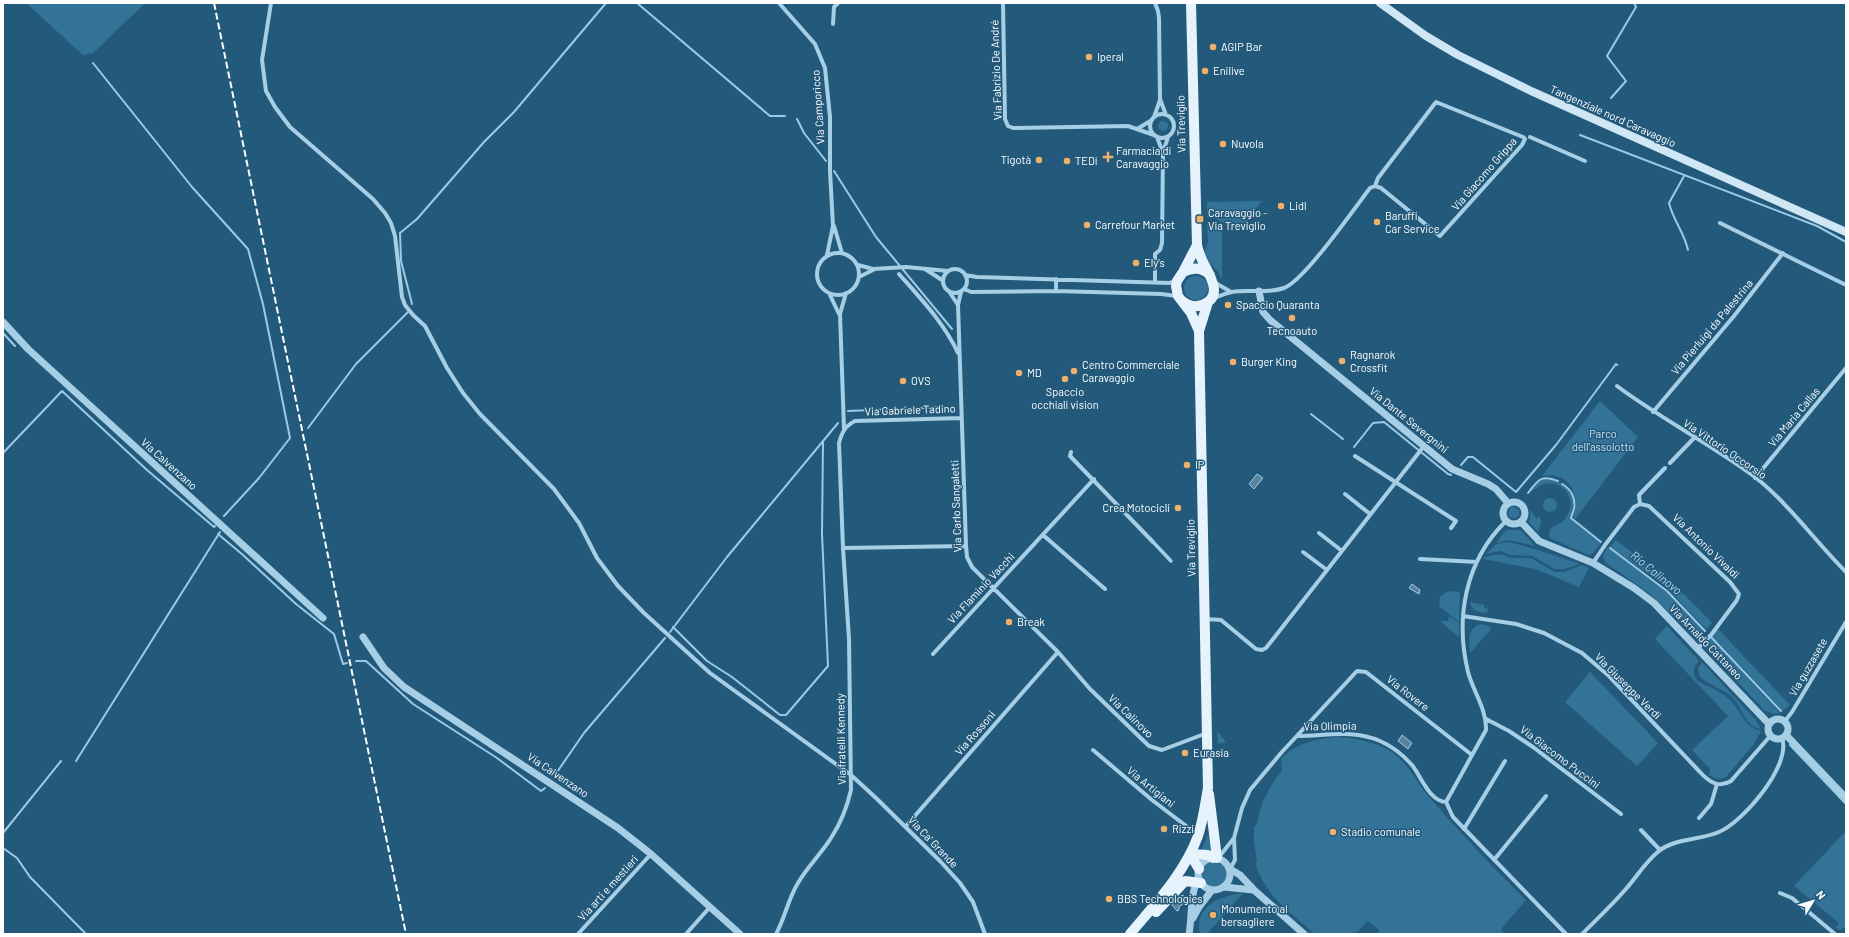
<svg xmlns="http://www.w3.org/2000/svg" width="1849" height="937" font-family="Barlow,sans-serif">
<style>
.green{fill:#337397}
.water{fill:#5c839b;stroke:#9acbe6}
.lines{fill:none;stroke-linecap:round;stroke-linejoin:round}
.stream{stroke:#9acbe6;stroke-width:2}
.pedestrian{stroke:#a6cee5;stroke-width:3.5}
.minor{stroke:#a6cee5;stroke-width:4}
.tertiary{stroke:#a6cee5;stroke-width:7}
.secondary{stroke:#cfe6f5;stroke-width:8}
.primary{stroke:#e6f3fd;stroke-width:10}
.rail{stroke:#fff;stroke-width:2;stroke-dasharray:7 3;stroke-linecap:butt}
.poi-dot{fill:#f0b069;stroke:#235a7b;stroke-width:1.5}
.labels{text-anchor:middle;stroke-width:3;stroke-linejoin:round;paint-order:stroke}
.poi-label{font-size:11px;fill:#fff;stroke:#235a7b;text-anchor:start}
.street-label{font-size:11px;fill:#fff;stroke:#235a7b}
.park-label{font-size:11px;fill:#c9e4f4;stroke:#235a7b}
.water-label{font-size:12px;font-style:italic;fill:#b1d7ed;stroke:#235a7b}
</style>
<rect width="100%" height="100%" fill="#235a7b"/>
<path class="green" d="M26 3H145L93 53 83 55Z
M1158 126a5 5 0 1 1 10 0a5 5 0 1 1-10 0Z
M1262 201 1243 225 1221 222 1213 217H1207V202Z
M1207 221 1220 228 1222 233V280C1218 268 1208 264 1204 253L1208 242Z
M1184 288a12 12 0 1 1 24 0a12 12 0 1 1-24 0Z
M1600 401 1638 437 1575 519 1573 516C1580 501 1573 479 1555 476 1551 475 1546 476 1542 476Z
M1545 479C1558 478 1573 490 1573 503 1573 509 1570 514 1571 519L1601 543 1592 554 1588 555 1550 538 1549 534 1550 529C1556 525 1563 523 1567 516 1577 500 1564 480 1545 484 1539 485 1535 490 1530 492L1538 481Z
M1543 505a7 7 0 1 1 14 0a7 7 0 1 1-14 0Z
M1511 507H1515L1519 510V515L1516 518H1511L1508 515 1509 510Z
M1531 510 1537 519 1540 515 1541 523 1538 532 1529 522Z
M1506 530H1521L1535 546 1509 540 1496 543Z
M1616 540C1650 566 1683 590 1712 623L1706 629 1664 585 1610 547Z
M1509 542 1535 549 1580 564 1564 569H1555L1532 556 1511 555 1500 551 1486 554 1496 544Z
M1607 548H1609L1667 592 1705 633C1702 637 1698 638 1694 636L1649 593 1606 563 1603 556Z
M1500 554 1511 558H1531L1555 572H1564L1582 565 1589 568 1579 587 1535 569 1483 559 1484 557Z
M1452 591 1460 592 1459 622 1439 606 1440 597 1445 593Z
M1470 602 1484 605V608L1488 609 1487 613C1480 613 1471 611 1470 602Z
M1449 616 1459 623V637L1440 621H1448Z
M1480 624 1486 625 1492 628 1470 653C1469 641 1467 629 1480 624Z
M1667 626 1699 661C1693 667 1692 673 1697 680 1707 687 1720 690 1729 699 1742 711 1742 726 1761 731L1754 744 1725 778 1717 779 1709 775 1710 769 1692 750 1728 716 1655 639Z
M1718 629 1790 705 1783 711 1712 636Z
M1711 638 1780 713 1774 714 1764 710 1706 648 1707 643Z
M1702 662 1756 720 1761 729C1745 727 1743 709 1734 699 1725 689 1710 686 1700 677L1698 669Z
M1590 672 1658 743 1637 766 1565 702Z
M1217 732H1218L1226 742 1218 744Z
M1337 737C1355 738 1375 742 1390 751 1408 762 1416 782 1429 797 1461 833 1492 867 1526 900L1501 929 1505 934H1377L1379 930 1368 921 1357 932 1348 934H1315C1291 913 1264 895 1255 862H1257L1254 841V827L1257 824C1260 804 1269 786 1282 771L1281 759C1296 743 1316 739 1337 737Z
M1846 831V926L1841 930 1835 928 1839 923 1794 886Z
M1208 834 1211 850 1201 851Z
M1201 875a13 13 0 1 1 26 0a13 13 0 1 1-26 0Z
M1243 893 1207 934H1200C1194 906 1220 896 1243 893Z"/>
<path class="water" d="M1257 474 1263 478 1254 489 1249 484Z
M1412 584 1420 590 1419 594 1409 588Z
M1402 735 1412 743 1408 749 1398 741Z
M1182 895 1184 896 1182 905H1181L1179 907V910L1177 911 1172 905Z"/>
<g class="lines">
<path class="stream" d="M637 3 770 116H785
M93 63 192 187 248 249 263 304 290 438 259 478 224 516
M1611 98 1626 81 1607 56 1636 7 1634 3
M797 119 804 133 826 161
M1580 135 1817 226 1846 242
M834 171 876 237 952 329
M1684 176 1669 203C1673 220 1684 232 1688 250
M412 304 401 261 400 233 417 219 484 142 514 112 606 3
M3 333 15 346
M848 411 945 407
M1311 414 1343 439
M308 428 356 364 408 312
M1354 447 1373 423 1384 422 1448 474 1451 475
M3 453 62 391 147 470 214 527 215 526
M1461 465 1468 457H1473L1516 492 1556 445 1616 364 1617 365
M1562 484C1571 489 1576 498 1574 509 1573 512 1572 514 1571 518L1601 542
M1528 493C1538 480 1541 474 1558 481
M218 534 243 555 296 604 334 634 343 664 347 663
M1610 548 1667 591 1705 631
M673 627 707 661 732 677 780 715H786L828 666 822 534 823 442
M670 632 727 557 838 423
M1711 637 1781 711
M356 661H366L413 704 497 758 541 791 545 788
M1790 745 1846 804
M76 761 220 532
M555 775 584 733 665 638
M3 833 61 761
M3 848 17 858 30 877 86 934"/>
<path class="pedestrian" d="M1153 542 1171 561"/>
<path class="minor" d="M271 3 262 60 266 91 275 107 290 127 373 199 385 213 391 223 395 236 402 297 405 305 413 315 425 326 447 368 463 393 480 414 554 489 579 523 597 558 618 586 644 613 710 673 851 775 876 798 940 861 960 883 973 902 985 934
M779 3 815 44 825 68 830 117V171L833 226 827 255
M1003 3 1005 119 1008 126 1013 128 1128 126 1154 135
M1155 3 1158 11 1159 18 1160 99 1166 115
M833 24 834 7 838 3
M1150 126a12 12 0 1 1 24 0a12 12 0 1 1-24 0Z
M1154 117 1160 100
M1137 129 1152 120
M1157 137 1163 153
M1530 137 1585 161
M1720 223 1846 285
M834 226 842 253
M817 274a21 21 0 1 1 42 0a21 21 0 1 1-42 0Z
M858 265 873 269 906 267 948 271
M943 281a12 12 0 1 1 24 0a12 12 0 1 1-24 0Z
M925 269 942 280
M899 274C921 299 944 323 958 353
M965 275 977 277 1169 283 1177 281
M859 277 873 270
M1056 279V291
M1155 282V254L1160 250 1162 243 1163 153 1168 137
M1214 282 1231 292
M964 289 971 292 1056 291 1161 294 1177 296
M961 292 958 305 966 546 967 557 972 567 1058 652 1090 689 1149 746 1162 750 1207 733
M829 293 839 314
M950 293 958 305
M1214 298C1220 296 1226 293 1232 292 1249 289 1267 294 1284 288 1304 281 1354 209 1370 188L1375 186 1381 188 1440 236 1522 145 1525 139 1523 137 1436 102 1378 178 1375 186
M1617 386C1661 419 1711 444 1755 477 1789 504 1815 541 1846 572
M1653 412 1734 316 1783 253
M844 429 840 314 846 293
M1071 452 1070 456 1153 542
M1355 456 1456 521 1451 528
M1670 463 1695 437
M1755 478 1846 368
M1345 494 1370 514
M1640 504 1639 495 1665 468
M1319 533 1342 551
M1043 535 1105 589
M843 548 966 546
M1303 552 1327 570
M1420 559 1477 562
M1593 563 1605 545 1634 507 1640 504 1649 506 1730 582 1739 594 1737 600 1711 635 1698 648
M1463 616 1516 624 1544 633 1582 653 1609 676 1699 771C1708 781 1718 789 1731 781L1771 735
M1205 619 1221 620 1256 649 1262 650 1266 648 1424 446
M933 654 1094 479
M1486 719 1509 731 1533 747 1621 814
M1785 721 1792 712 1846 622
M1297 736C1326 736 1353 729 1380 741 1392 746 1403 755 1412 765 1421 776 1429 801 1446 802
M1093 750 1152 800 1198 835
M1446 802 1486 730C1487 710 1473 691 1468 672 1455 618 1465 561 1506 521
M1446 802 1453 817 1566 934
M1699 818 1711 804 1717 784
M906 826 1058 652
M1464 829 1505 761
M1641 830 1660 850
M1219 857 1234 838 1242 808 1250 790 1281 753 1357 671 1366 672 1472 755
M1494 860 1546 796
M1230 869 1235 860 1234 838
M1780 893 1792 898 1835 934
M578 934 651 854
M686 934 710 907
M776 934C785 918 788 899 798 883 807 867 821 854 831 838 841 823 847 807 851 790L849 639 843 548 839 443C842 432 845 426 855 421L962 418
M1582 934C1596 920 1611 906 1625 890 1636 878 1645 862 1659 851 1675 838 1701 840 1719 832 1743 822 1792 765 1782 738"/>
<path class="tertiary" d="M1259 291 1263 312 1270 320 1452 469 1488 484 1496 489 1508 503
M3 322 28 349 323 618
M1503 513a11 11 0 1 1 22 0a11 11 0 1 1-22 0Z
M1521 522 1539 541 1593 563 1634 588 1654 603 1769 724
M363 637 384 668 404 687 618 828 651 854 740 934
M1768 729a10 10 0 1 1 20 0a10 10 0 1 1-20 0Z
M1786 735 1846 798
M1198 874a16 16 0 1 1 32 0a16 16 0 1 1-32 0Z
M1230 869 1240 875 1255 891 1304 934
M1224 887 1253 890
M1193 918 1199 907 1212 890
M1189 934C1192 919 1190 892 1198 880"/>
<path class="secondary" d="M1380 3 1426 36 1458 55 1531 91 1846 232"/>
<path class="primary" d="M1197 245 1183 272 1177 281 1176 286 1178 296 1191 313 1199 331
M1183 272C1193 267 1202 267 1210 275
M1181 300C1187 305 1194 308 1202 305 1225 297 1209 274 1202 260 1200 255 1198 250 1197 245L1191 3
M1209 794 1217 858
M1190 854 1208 855 1213 858
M1190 854 1199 869
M1156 912 1185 881 1201 883
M1130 934C1155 904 1184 874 1198 836 1203 821 1205 804 1208 788L1199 331 1208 302"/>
<path class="rail" d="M214 3 406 934"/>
</g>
<g class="poi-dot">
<circle cx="1213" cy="47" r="4"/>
<circle cx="1089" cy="57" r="4"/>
<circle cx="1205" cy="71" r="4"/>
<circle cx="1223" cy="144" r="4"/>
<path d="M1106 151h4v4h4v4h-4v4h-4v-4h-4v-4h4z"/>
<circle cx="1039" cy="160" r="4"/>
<circle cx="1067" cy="161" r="4"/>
<circle cx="1281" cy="206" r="4"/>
<rect x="1196" y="215" width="8" height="8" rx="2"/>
<circle cx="1377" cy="222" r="4"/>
<circle cx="1087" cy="225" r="4"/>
<circle cx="1136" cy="263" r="4"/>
<circle cx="1228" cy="305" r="4"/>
<circle cx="1292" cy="318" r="4"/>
<circle cx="1342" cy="361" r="4"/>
<circle cx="1233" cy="362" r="4"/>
<circle cx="1074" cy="371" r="4"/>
<circle cx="1019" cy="373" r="4"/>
<circle cx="1065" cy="379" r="4"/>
<circle cx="903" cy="381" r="4"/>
<circle cx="1187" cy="465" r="4"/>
<circle cx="1178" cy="508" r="4"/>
<circle cx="1009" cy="622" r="4"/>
<circle cx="1185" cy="753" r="4"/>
<circle cx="1164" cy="829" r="4"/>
<circle cx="1333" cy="832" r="4"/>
<circle cx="1109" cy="899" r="4"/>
<circle cx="1213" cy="915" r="4"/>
</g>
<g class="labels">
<g class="poi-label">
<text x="1221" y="51">AGIP Bar</text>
<text x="1097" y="61">Iperal</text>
<text x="1213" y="75">Enilive</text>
<text x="1231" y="148">Nuvola</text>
<text x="1116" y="155">Farmacia di<tspan x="1116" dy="13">Caravaggio</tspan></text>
<text x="1031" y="164" text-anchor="end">Tigotà</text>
<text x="1075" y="165">TEDi</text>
<text x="1289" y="210">Lidl</text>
<text x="1208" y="217">Caravaggio -<tspan x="1208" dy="13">Via Treviglio</tspan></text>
<text x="1385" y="220">Baruffi<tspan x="1385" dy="13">Car Service</tspan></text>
<text x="1095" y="229">Carrefour Market</text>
<text x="1144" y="267">Ely's</text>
<text x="1236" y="309">Spaccio Quaranta</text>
<text x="1292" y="335" text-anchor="middle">Tecnoauto</text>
<text x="1350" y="359">Ragnarok<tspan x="1350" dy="13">Crossfit</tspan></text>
<text x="1241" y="366">Burger King</text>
<text x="1082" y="369">Centro Commerciale<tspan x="1082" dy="13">Caravaggio</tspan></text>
<text x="1027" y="377">MD</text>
<text x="911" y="385">OVS</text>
<text x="1065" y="396" text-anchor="middle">Spaccio<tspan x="1065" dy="13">occhiali vision</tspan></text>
<text x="1195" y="469">IP</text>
<text x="1170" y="512" text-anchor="end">Crea Motocicli</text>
<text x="1017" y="626">Break</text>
<text x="1193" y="757">Eurasia</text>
<text x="1172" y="833">Rizzi</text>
<text x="1341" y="836">Stadio comunale</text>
<text x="1117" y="903">BBS Technologies</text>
<text x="1221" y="913">Monumento al<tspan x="1221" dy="13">bersagliere</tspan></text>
</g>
<g class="street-label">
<text transform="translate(996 70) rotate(-92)" y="4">Via Fabrizio De André</text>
<text transform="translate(818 107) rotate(-94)" y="4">Via Camporicco</text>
<text transform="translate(1613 116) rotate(24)" y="4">Tangenziale nord Caravaggio</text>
<text transform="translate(1181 124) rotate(-91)" y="4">Via Treviglio</text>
<text transform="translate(1484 174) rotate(-49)" y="4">Via Giacomo Grippa</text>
<text transform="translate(1712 327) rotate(-50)" y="4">Via Pierluigi da Palestrina</text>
<text transform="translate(910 410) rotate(-2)" y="4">Via Gabriele Tadino</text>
<text transform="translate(1794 417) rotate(-50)" y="4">Via Maria Callas</text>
<text transform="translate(1409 420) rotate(39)" y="4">Via Dante Severgnini</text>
<text transform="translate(1725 449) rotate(34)" y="4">Via Vittorio Occorsio</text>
<text transform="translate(169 464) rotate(42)" y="4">Via Calvenzano</text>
<text transform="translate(956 506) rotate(-92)" y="4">Via Carlo Sangaletti</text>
<text transform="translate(1706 546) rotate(44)" y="4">Via Antonio Vivaldi</text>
<text transform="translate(1191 548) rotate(-91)" y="4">Via Treviglio</text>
<text transform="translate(981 588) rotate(-47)" y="4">Via Flaminio Vacchi</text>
<text transform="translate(1706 642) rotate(46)" y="4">Via Arnaldo Cattaneo</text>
<text transform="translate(1808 667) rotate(-60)" y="4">Via guzzasete</text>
<text transform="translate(1628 686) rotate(45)" y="4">Via Giuseppe Verdi</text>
<text transform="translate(1408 693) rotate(38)" y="4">Via Rovere</text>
<text transform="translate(1131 716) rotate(44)" y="4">Via Calinovo</text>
<text transform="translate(1330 726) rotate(-1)" y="4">Via Olimpia</text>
<text transform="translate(975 733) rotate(-49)" y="4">Via Rossoni</text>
<text transform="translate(841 739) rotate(-91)" y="4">Via fratelli Kennedy</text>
<text transform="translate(1560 757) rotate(37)" y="4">Via Giacomo Puccini</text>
<text transform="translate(558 775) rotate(34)" y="4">Via Calvenzano</text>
<text transform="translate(1151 787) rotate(39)" y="4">Via Artigiani</text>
<text transform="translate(933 842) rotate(46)" y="4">Via Ca' Grande</text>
<text transform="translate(608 888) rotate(-48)" y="4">Via arti e mestieri</text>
</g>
<g class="park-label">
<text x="1603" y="438">Parco<tspan x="1603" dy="13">dell'assolotto</tspan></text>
</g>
<g class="water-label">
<text transform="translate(1656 573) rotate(39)" y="4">Rio Calinovo</text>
</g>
</g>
<rect width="1849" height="937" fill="none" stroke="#ffffff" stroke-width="8"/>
<g transform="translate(1813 901) rotate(52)" stroke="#235a7b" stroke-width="3" paint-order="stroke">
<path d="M0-3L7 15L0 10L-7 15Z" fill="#ffffff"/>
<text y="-6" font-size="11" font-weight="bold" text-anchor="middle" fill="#ffffff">N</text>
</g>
</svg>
